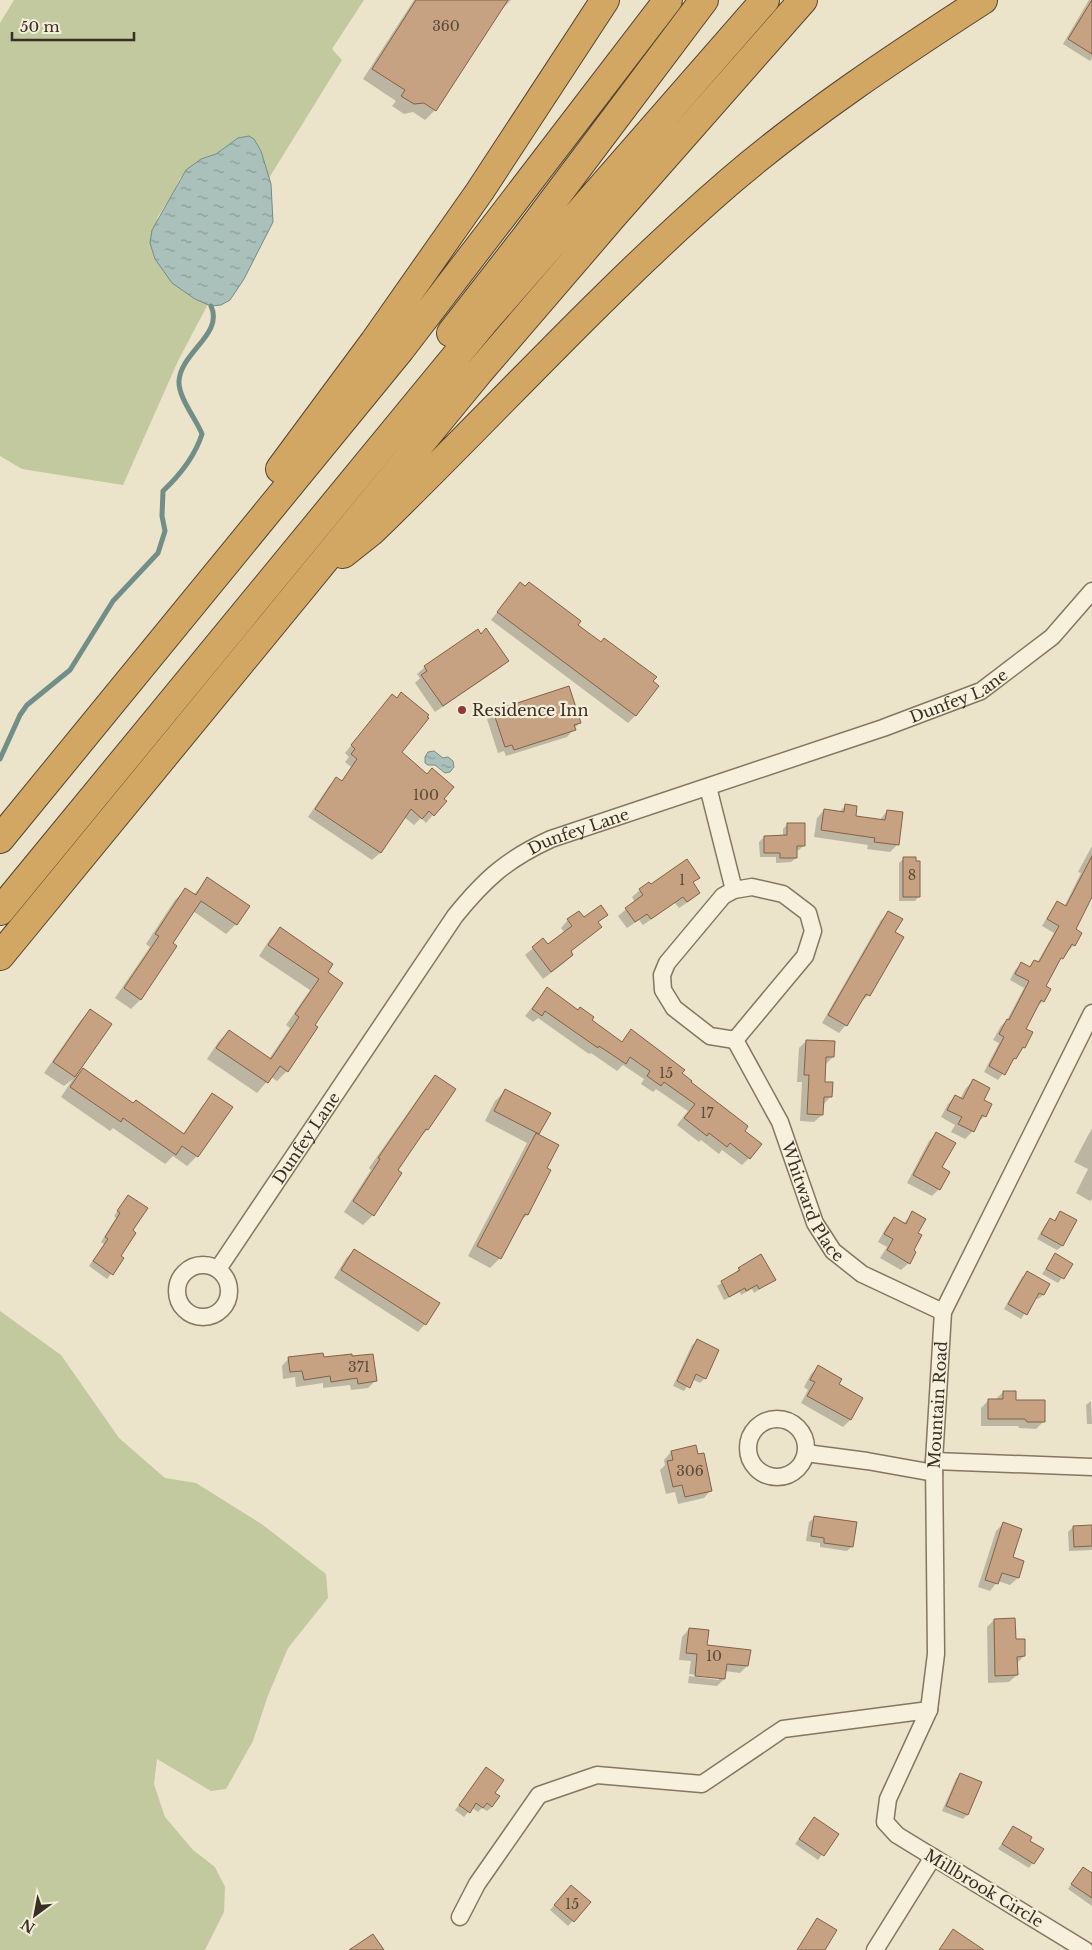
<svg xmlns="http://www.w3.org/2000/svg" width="1092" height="1950" font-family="'Libre Baskerville',serif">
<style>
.grass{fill:#c2c99e}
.water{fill:url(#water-ripples);stroke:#718e88}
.shadow{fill:#0003}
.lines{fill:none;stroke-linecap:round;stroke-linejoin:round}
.stream{stroke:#718e88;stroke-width:5}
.building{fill:#c6a283;stroke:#836247}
.street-casing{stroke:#867660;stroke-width:19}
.highway-casing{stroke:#543;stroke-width:30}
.street{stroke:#f6f0dd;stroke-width:16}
.highway{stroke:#d2a763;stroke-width:28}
.poi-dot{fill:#903935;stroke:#f3edd9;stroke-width:2}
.labels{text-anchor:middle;stroke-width:4.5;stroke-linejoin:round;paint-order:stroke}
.number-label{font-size:14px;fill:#5c4b3a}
.street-label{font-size:16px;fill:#382e22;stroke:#f3edd9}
.poi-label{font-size:16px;fill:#382e22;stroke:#f3edd9;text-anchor:start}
</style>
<defs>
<pattern id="water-ripples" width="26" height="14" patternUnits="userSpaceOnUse" patternTransform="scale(1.25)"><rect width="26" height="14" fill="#aac0bb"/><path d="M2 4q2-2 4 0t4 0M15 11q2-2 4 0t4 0" fill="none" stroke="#8b9c98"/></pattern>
</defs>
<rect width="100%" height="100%" fill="#ebe3ca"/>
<path class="grass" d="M14 0H364L332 49 342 60 269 178 266 168 238 138 216 154 201 159 180 178 172 195 157 218 195 299 208 304 178 361 123 485 22 469 0 456V23Z
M0 1311 61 1355 119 1438 165 1478 196 1483 263 1525 326 1574 328 1598 288 1648 267 1698 253 1741 226 1789 211 1791 157 1759 154 1784 165 1817 193 1850 215 1867 225 1887 224 1912 205 1950H0Z"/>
<path class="water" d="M249 136 254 139 261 151 271 184 273 222 244 279 230 300 221 305 211 306 195 299 172 283 155 259 150 243 152 230 186 170 201 159 216 154 238 138Z
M434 751 443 758 448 757 453 761 454 767 450 772 445 773 435 765H428L425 763V757L428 752Z"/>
<path class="shadow" d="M414 0H511L500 11 435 110 425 120 413 112 404 114 392 106 396 101 363 79Z
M1089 0H1092V58L1090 61 1063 44Z
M520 583 652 682 636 715 628 723 491 620Z
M507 661 500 668 435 712 415 683 420 678 417 674 425 667Z
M385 703 426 717 400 753 445 801 426 823 421 818 414 825 404 817 380 853 372 860 308 817 329 786 336 779 341 782 351 767 345 762 349 757 345 753Z
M494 712 580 722 567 737 506 756 504 751 498 753 487 719Z
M845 806 854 817 879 821 887 811 902 813 897 845 890 852 867 849 868 845 814 837 817 818 824 810 839 812Z
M787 825 804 845 799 850H796V858L791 862 776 863V857H760L759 842 764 837H783V829Z
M1092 846V894L1074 929V945L1068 951 1067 950 1056 964 1044 987 1043 1001 1037 1007 1024 1029V1047L998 1080 984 1072 999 1043 993 1040 1001 1026 1007 1020 1024 988 1010 980 1015 970 1021 964 1028 968 1034 961 1037 963 1054 933 1042 926 1052 909 1058 903 1064 907 1081 873 1078 872Z
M904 858 919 896 915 901H899V863Z
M698 878 692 883 699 893 691 900 679 908 675 903 643 925 639 920 627 928 618 916 635 902 632 897 640 890 650 886Z
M208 879 236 924 226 934 193 911 171 943 141 999 131 1009 115 998 150 947 146 944 175 900 185 890 193 895Z
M888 913 893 933 869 995 860 1002 846 1025 839 1033 822 1023 881 920Z
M606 915 597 923 600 927 570 952 572 955 564 963 543 979 525 955 543 940 548 946 565 933 561 928 568 920Z
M280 929 326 973 287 1071 277 1081 271 1077 257 1093 207 1059 219 1041 229 1031 269 1059 290 1028 286 1025 310 990 259 956 270 939Z
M547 989 621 1043 631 1031 743 1131 749 1158 742 1165 722 1150 719 1154 701 1140 699 1142 677 1125 688 1111 656 1089 653 1092 641 1084 644 1079 623 1065 617 1071 591 1053 589 1054 538 1018 533 1022 525 1016Z
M91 1010 110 1024 75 1078 83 1070 133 1105 183 1134 203 1105 213 1095 231 1108 197 1156 187 1166 173 1156 165 1164 113 1128 110 1131 61 1097 73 1079 64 1086 44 1073 81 1020Z
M806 1041 833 1057 825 1065 824 1083 831 1096 824 1104 822 1115 814 1122 800 1121 802 1082H797L799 1048Z
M435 1077 454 1089 427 1130 417 1140 397 1171 373 1215 363 1225 344 1212 371 1170 369 1168 426 1087Z
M973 1081 983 1101 985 1116 977 1123 973 1131 965 1139 951 1132 955 1125 941 1117 948 1104 955 1096 960 1099 966 1088Z
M505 1091 538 1134 545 1169 549 1171 527 1215 518 1223 500 1258 490 1268 468 1256 527 1143 485 1121 495 1101Z
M1092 1128V1199L1090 1201 1076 1193 1088 1169 1074 1162Z
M936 1134 941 1168 939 1189 932 1196 907 1183 929 1141Z
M128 1196 131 1231 120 1256 123 1258 107 1279 89 1266 104 1244 101 1242 116 1218 114 1216Z
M1060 1212 1076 1221 1062 1246 1057 1250 1037 1239 1045 1225 1050 1220 1053 1222Z
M913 1213 916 1233 909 1263 901 1270 880 1258 887 1247 878 1242 887 1226 894 1219 903 1224Z
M355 1250 438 1304 425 1324 418 1332 334 1278 347 1257Z
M1055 1255 1072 1265 1058 1283 1042 1274Z
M739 1268 774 1280 754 1293 752 1289 741 1295 740 1292 724 1300 717 1286 735 1274Z
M1027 1273 1048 1285 1043 1295 1038 1299 1035 1298 1021 1319 1004 1309 1022 1277Z
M697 1341 705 1378 700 1383 692 1379 684 1391 673 1386 692 1345Z
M289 1358H351L375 1381 368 1388 351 1390 350 1385 323 1388V1383L296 1387 295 1377 283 1379 282 1366Z
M818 1367 837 1385 850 1420 843 1427 801 1403 808 1390 804 1387 811 1374Z
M1003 1392 1015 1401 1044 1421 1036 1429 1019 1428 1018 1426H981V1408L989 1400 996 1399Z
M1091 1401 1092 1424H1087L1086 1405Z
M671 1452 711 1490 704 1498 678 1504 675 1492 666 1494 660 1470 665 1465 664 1460Z
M814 1518 852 1546 847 1551 820 1547V1543L806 1541 809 1522Z
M1003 1524 1012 1558 1023 1562 1018 1578 1010 1585 998 1581 990 1591 978 1587 996 1531Z
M1092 1526V1550L1069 1551 1068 1532 1073 1527Z
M994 1620 1015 1641 1024 1656 1016 1664 1017 1675 1009 1682 988 1683 987 1627Z
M689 1629 706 1646 747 1666 740 1673 725 1671 724 1679 717 1686 688 1683 689 1676 719 1680V1677L689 1674 691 1661 679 1660 682 1637Z
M486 1769 494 1793 492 1807 487 1811 482 1808 478 1812 472 1808 464 1817 455 1810Z
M960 1774 967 1815 963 1819 942 1811 956 1779Z
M814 1819 837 1835 818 1860 795 1844Z
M1013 1827 1028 1841 1042 1850 1029 1868 998 1849Z
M1078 1874 1092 1875V1906L1068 1889Z
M567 1891 589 1902 568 1926 550 1910Z"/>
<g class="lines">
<path class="stream" d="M0 759 20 715 27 705 70 670 113 601 158 553 165 531 162 516 163 491C180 475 195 456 202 434 196 419 178 397 179 381 181 352 224 334 211 306"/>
</g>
<path class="building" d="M416 0H508L436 111 424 103 414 104 401 96 405 90 372 69Z
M1092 0V54L1068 39Z
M520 582 525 586 529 582 581 621 578 625 601 642 604 638 657 677 653 681 659 686 636 716 497 612Z
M486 628 509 661 443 706 421 675 427 671 424 666 478 629 481 634Z
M569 686 581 723 574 725 576 730 514 750 512 745 505 747 493 711Z
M401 692 429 715 427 717 429 718 402 752 427 774 432 768 454 787 444 799 447 801 434 816 429 811 422 819 411 809 381 853 315 809 336 777 342 781 357 759 351 754 355 749 351 745 392 694 397 698Z
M845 804 857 806 856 816 885 820 887 810 903 812 899 845 874 842 875 838 821 830 824 809 844 812Z
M787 823H805V846H797V858H780V853H764V836L787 835Z
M1092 856V897L1076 929 1082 933 1075 946 1072 944 1063 959 1061 958 1046 986 1051 989 1044 1002 1041 1000 1026 1029 1033 1032 1025 1048 1023 1047 1016 1059 1014 1058 1005 1075 989 1066 1004 1037 999 1034 1007 1019 1009 1020 1029 981 1015 974 1021 962 1030 967 1034 960 1039 962 1059 926 1047 919 1057 901 1066 906Z
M903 857H916V861H920V897H903Z
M687 859 700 878 693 882 700 893 687 902 683 897 651 919 647 914 635 922 625 908 643 895 639 889 649 882 651 884Z
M207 877 250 906 237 925 201 901 173 943 177 946 141 1000 124 988 159 936 155 934 185 888 196 895Z
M601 905 608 915 598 922 602 927 571 951 573 955 551 972 532 947 543 938 548 944 572 926 567 919 579 911 584 917Z
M888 911 903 919 895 932 904 937 870 996 866 994 847 1026 828 1015Z
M280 927 333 964 328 972 343 983 315 1025 318 1027 288 1072 280 1066 268 1083 216 1048 229 1030 271 1059 299 1017 295 1014 319 979 268 945Z
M547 987 578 1010 580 1007 594 1017 592 1020 622 1042 631 1029 685 1070 682 1073 692 1081 691 1082 748 1126 745 1131 762 1144 750 1159 730 1143 727 1147 709 1133 707 1136 684 1118 695 1104 664 1082 661 1086 647 1076 650 1071 630 1057 626 1064 599 1046 598 1048 545 1011 542 1016 532 1009Z
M90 1009 112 1024 75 1077 53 1062Z
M806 1040 835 1041 834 1057H826L825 1082H833L832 1097H824L823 1115 807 1114 809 1075H804Z
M83 1068 133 1103 136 1100 184 1134 212 1093 233 1107 198 1157 182 1146 176 1155 123 1118 121 1122 70 1087Z
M435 1075 456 1089 428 1130 426 1129 398 1170 402 1173 374 1216 353 1201 380 1159 378 1158Z
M973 1079 990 1088 984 1100 992 1104 986 1117 982 1115 974 1132 958 1124 962 1117 947 1110 955 1095 963 1099Z
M505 1089 551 1113 539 1134 494 1111Z
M936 1132 956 1143 942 1167 950 1172 940 1190 913 1175Z
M536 1133 559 1145 547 1168 551 1170 528 1215 525 1214 501 1259 477 1246Z
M128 1195 148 1208 133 1230 136 1233 121 1256 124 1258 113 1275 93 1261 108 1239 105 1237 120 1213 117 1211Z
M912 1211 926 1219 918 1233 922 1235 914 1250 916 1252 910 1264 887 1250 893 1239 884 1234 894 1217 906 1224Z
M1060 1211 1077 1220 1063 1246 1041 1234 1050 1218 1055 1221Z
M354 1249 440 1303 426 1325 341 1270Z
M1055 1253 1073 1264 1064 1279 1046 1269Z
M761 1254 776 1280 759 1289 757 1285 746 1291 745 1288 729 1297 721 1281 740 1270 738 1268Z
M1027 1271 1050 1284 1044 1295 1039 1293 1027 1315 1008 1304Z
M697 1339 719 1350 706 1379 696 1374 690 1388 677 1381Z
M323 1353 324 1357 352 1354V1356L373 1354 377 1381 358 1384 357 1378 331 1382 330 1376 304 1380 302 1371 290 1372 288 1357Z
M818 1365 842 1379 839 1384 863 1398 851 1420 807 1396 815 1382 810 1380Z
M1003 1391H1016V1400H1045V1422H1027L1025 1419H988V1399H1003Z
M696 1445 698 1454 704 1453 712 1491 685 1497 682 1485 673 1487 667 1461 673 1460 671 1451Z
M814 1516 857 1522 853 1547 824 1543V1538L811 1536Z
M1003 1522 1022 1529 1013 1557 1024 1561 1019 1578 1002 1573 998 1584 985 1580Z
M1092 1525V1546L1074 1547 1073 1526Z
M1015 1618 1016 1639H1025V1656L1017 1657 1018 1675 995 1676 994 1619Z
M689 1628 709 1630 707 1645 751 1650 748 1666 727 1664 725 1679 695 1676 697 1654 686 1653Z
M486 1767 504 1780 495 1793 500 1796 492 1807 487 1803 483 1808 476 1803 470 1813 459 1805Z
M960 1773 982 1782 968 1815 946 1806Z
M814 1817 839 1834 824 1856 799 1839Z
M1013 1826 1032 1837 1030 1841 1044 1849 1034 1864 1002 1844Z
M1083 1867 1092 1873V1898L1071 1884Z
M571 1885 591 1902 574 1922 554 1905Z
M817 1918 837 1930 825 1950H797Z
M953 1929 984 1950H939Z
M373 1934 384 1950H349Z"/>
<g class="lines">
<g class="street-casing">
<g id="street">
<path d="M708 787 734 890"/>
<path d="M752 887 783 894 808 913 813 931 805 956 735 1040 710 1036 674 1008 663 990 662 975 667 963 723 896 734 890Z"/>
<path id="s1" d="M735 1040 780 1122 815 1223 833 1251 862 1274 943 1312"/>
<circle cx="203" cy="1291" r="26"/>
<path id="s2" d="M218 1269 455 916C485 879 507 859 551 839L883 728 981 691 1052 637 1092 591"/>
<circle cx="777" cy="1448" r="29"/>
<path d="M806 1453 867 1461 934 1473"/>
<path d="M934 1461 1092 1467"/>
<path d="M460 1917 477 1884 539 1795 597 1775 702 1784 783 1729 929 1710"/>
<path d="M875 1950 933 1857"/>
<path id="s3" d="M1085 1950 897 1835 885 1822 888 1799 929 1710 936 1654 934 1461 943 1312 1092 1013"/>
</g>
</g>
<g class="highway-casing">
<path id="highway" d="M451 333 525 238 704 0
M280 469 374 342 480 191 605 0
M343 554 372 531C491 416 602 292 728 183 807 115 895 57 983 0
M0 839 400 350 668 0
M0 911 483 323 765 0
M0 956 479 372 613 216 803 0"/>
</g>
<use href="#street" class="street"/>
<use href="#highway" class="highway"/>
</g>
<circle class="poi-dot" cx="462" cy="710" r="5"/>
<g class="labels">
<g class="number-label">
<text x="446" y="31">360</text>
<text x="426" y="800">100</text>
<text x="912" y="880">8</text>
<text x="682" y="885">1</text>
<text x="666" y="1078">15</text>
<text x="707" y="1118">17</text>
<text x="359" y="1372">371</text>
<text x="690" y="1476">306</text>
<text x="714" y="1661">10</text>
<text x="572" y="1909">15</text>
</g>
<g class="street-label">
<text dy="6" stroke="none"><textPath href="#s2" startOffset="982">Dunfey Lane</textPath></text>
<text dy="6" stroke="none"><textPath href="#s2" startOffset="578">Dunfey Lane</textPath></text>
<text dy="6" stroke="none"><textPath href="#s2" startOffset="158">Dunfey Lane</textPath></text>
<text dy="6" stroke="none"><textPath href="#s1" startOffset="180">Whitward Place</textPath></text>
<text dy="6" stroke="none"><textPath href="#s3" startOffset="665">Mountain Road</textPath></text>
<text transform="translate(984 1888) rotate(31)" y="6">Millbrook Circle</text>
</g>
<g class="poi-label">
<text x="472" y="716">Residence Inn</text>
</g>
</g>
<g transform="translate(35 1915) rotate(212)" stroke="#f3edd9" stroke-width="4" paint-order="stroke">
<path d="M0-4L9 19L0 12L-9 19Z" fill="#382e22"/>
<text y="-8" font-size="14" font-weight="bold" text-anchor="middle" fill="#382e22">N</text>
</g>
<path d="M12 32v8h122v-8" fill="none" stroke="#382e22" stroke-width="2.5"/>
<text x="20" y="32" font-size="15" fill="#382e22" stroke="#f3edd9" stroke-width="4" paint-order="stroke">50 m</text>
</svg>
